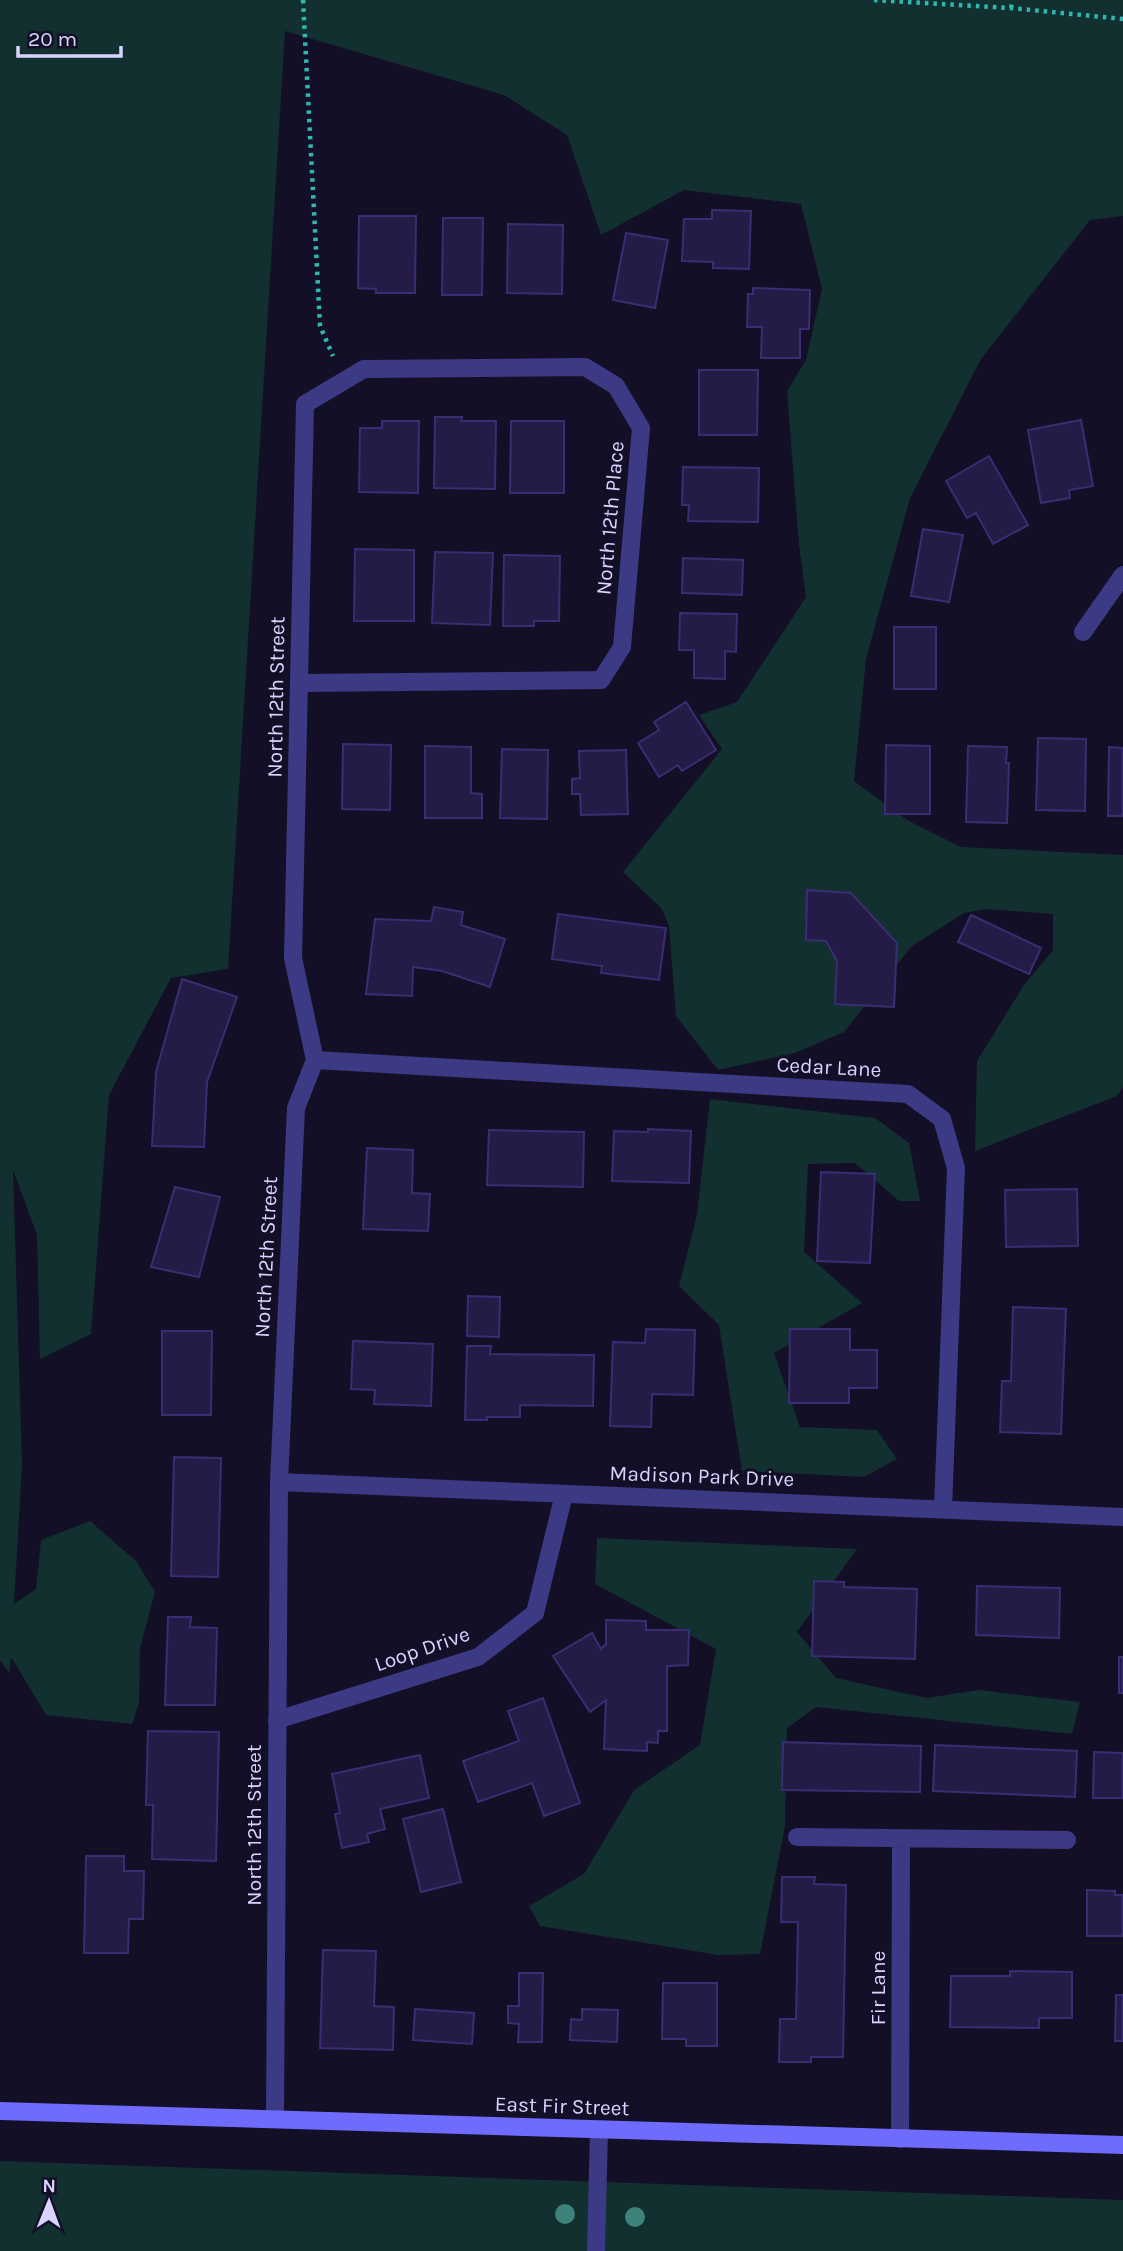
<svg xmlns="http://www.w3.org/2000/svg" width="1123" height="2251" font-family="Karla,sans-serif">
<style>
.green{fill:#12302f}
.building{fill:#241b47;stroke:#3b2d73;stroke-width:2}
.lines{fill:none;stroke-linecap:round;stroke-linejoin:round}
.path{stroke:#2fb8b0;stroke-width:4.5;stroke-dasharray:3.5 5;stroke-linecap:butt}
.lane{stroke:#3d3a85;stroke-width:18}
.street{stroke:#3d3a85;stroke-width:18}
.secondary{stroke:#6f6bff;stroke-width:18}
.tree{fill:#3d827b}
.labels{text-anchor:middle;stroke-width:6;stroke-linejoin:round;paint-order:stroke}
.street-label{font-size:21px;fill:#d9d4ff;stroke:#130f26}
</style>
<rect width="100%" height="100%" fill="#130f26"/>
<path class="green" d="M0 0H1123V216L1090 220 981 359 910 498 866 659 854 781 907 820 961 847 1123 855V1087L1117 1096 975 1151 977 1061 1024 985 1053 950V914L986 909 964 913 912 946 844 1032 795 1053 718 1070 676 1016 669 926 662 909 623 872 722 749 699 715 737 702 806 597 799 545 787 391 806 360 822 289 801 204 684 190 601 235 567 135 504 95 285 31 228 969 171 978 109 1095 91 1334 40 1359 37 1235 13 1170 22 1464 14 1604 36 1589 41 1540 90 1521 136 1561 155 1592 140 1648 139 1703 132 1724 46 1715 11 1657 9 1673 0 1660Z
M710 1099 875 1118 909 1143 920 1201H899L855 1163 808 1164 804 1252 862 1303 774 1353 800 1427 877 1430 897 1459 864 1477 742 1471 719 1325 679 1286 697 1215Z
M597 1538 857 1549 797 1632 836 1678 926 1698 979 1690 1080 1702 1072 1734 816 1707 787 1728 785 1826 760 1954 719 1955 540 1926 529 1906 584 1874 634 1790 700 1745 716 1649 595 1584Z
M0 2161 1123 2200V2251H0Z"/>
<path class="building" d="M712 210 751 211 749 269 713 268V262L682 261 684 219H712Z
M359 216H416L415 293H376V289L358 288Z
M443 218H483L482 295H442Z
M508 224 563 225 562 294 507 293Z
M626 233 668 240 655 308 613 300Z
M753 288 810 290 809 329H800V358H761L762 327H747L748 294H753Z
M699 370H758L757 435H699Z
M435 417H462L461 421H496L495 489 434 488Z
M1081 420 1093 486 1069 490 1070 498 1041 503 1028 430Z
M382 421H419L418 493 359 492 360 428H382Z
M511 421H564V493H510Z
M989 456 1028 525 993 544 976 513 967 518 946 481Z
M683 467 759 468 758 522 688 521 689 505H682Z
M923 529 963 535 949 602 911 596Z
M355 549 414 550V621H354Z
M435 552 493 553 490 625 432 623Z
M504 555 560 556 559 621H534V626H503Z
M683 558 743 560 742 595 682 593Z
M680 613 737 614 736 652 725 651V679L694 678V650H679Z
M894 627H936V689H894Z
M686 702 716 750 682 771 678 765 659 777 638 743 659 730 654 722Z
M1038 738 1086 739 1085 811 1036 810Z
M343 744 391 745 390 810 342 809Z
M886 745 930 746V814H885Z
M425 746 471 747V793L482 794V818H425Z
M968 746 1007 747 1006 763H1009L1007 823 966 822Z
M1109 747 1123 748V816H1108Z
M502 749 548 750 547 819 500 818Z
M626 750 628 814 581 815 580 794H572V779L580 778 579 751Z
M807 890 851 893 897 943 894 1007 835 1004 837 961 826 941 806 940Z
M434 907 463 912 461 925 505 939 490 987 442 971 413 967 412 996 366 994 375 919 431 921Z
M558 914 666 928 659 980 601 973 602 966 552 959Z
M971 915 1041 948 1029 974 958 942Z
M182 979 237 997 207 1082 204 1147 152 1146 156 1072Z
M648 1129 691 1131 689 1183 612 1181 614 1131 648 1132Z
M489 1130 584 1132 583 1187 487 1185Z
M367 1148 413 1150 412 1193 430 1194 428 1231 363 1229Z
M821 1172 875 1174 870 1263 817 1261Z
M175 1187 220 1197 199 1277 151 1267Z
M1077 1189 1078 1246 1006 1247 1005 1190Z
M468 1296 500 1297 499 1337 467 1336Z
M1013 1307 1066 1309 1061 1434 1000 1432 1002 1381H1011Z
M646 1329 695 1330 693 1395 652 1394 651 1427 610 1426 613 1342 645 1343Z
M790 1329H850V1350H877V1388H849V1403H789Z
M162 1331H212L211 1415H162Z
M353 1341 433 1344 431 1406 374 1404 375 1390 351 1389Z
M467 1346H491L490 1354 594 1355 593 1406 520 1405V1417H487V1420H465Z
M174 1457 221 1458 218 1577 171 1576Z
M814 1581 844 1582V1587L917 1589 915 1659 812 1656Z
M977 1586 1060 1588 1059 1638 976 1635Z
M168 1617H191L190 1627 217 1628 215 1705H165Z
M606 1620 646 1621V1630H689L688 1665 667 1666V1731H658V1743L647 1742V1751L604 1749 606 1700 590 1712 553 1656 592 1633 601 1649 606 1644Z
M1119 1657H1123V1693H1119Z
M543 1698 580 1803 544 1816 532 1783 478 1802 463 1761 519 1741 508 1711Z
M148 1731 219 1732 216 1861 152 1859 153 1805H146Z
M783 1742 921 1746 920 1792 782 1790Z
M935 1745 1077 1751 1075 1797 933 1791Z
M1094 1752 1123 1753V1798H1093Z
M420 1755 429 1798 380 1809 385 1829 367 1834 369 1842 342 1848 335 1814 340 1813 332 1774Z
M443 1809 461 1882 421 1892 403 1819Z
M86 1856H124V1871H144L143 1919H129L128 1953H84Z
M782 1877H815L814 1884 846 1885 843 2057H811V2062H779L780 2019H796L798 1922H781Z
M1087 1890 1115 1891V1895H1123V1936H1087Z
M323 1950 376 1951 374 2006 394 2007 393 2050 320 2048Z
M1010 1971 1072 1972V2018H1039V2028L950 2027 951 1976H1010Z
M519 1973H543L542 2042H518L519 2024 508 2023V2006H519Z
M663 1983H717V2046H686V2039H662Z
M1116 1995H1123V2041H1115Z
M415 2009 474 2013 472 2044 413 2040Z
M582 2009 618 2010 617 2042 570 2040 571 2019 582 2020Z"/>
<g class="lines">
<path class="path" d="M303 0 320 326 333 356
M874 0 1011 8 1123 19
M1011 8 1013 0"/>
<path class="lane" d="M596 2251 599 2130"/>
<path class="street" d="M1083 632 1123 575
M315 1060 908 1094 942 1119 956 1168 943 1509
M279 1482 1123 1517
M277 1720 478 1657 535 1613 564 1494
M797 1837 1067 1840
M275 2118 279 1482 296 1108 315 1060 293 958 305 404 364 369 585 367 616 386 641 428 622 647 601 680 300 683
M900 2139 901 1838"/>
<path class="secondary" d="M0 2111 1123 2145"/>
</g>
<g class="tree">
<circle cx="565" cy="2214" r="10"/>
<circle cx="635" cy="2217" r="10"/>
</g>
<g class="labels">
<g class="street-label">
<text transform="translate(610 518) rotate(-85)" y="7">North 12th Place</text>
<text transform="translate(276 697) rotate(-89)" y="7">North 12th Street</text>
<text transform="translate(829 1067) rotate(3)" y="7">Cedar Lane</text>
<text transform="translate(266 1257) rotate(-87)" y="7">North 12th Street</text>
<text transform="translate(702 1476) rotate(2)" y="7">Madison Park Drive</text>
<text transform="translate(422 1649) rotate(-19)" y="7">Loop Drive</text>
<text transform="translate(254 1825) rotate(-90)" y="7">North 12th Street</text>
<text transform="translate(878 1988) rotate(-90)" y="7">Fir Lane</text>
<text transform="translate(562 2106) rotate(2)" y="7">East Fir Street</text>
</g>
</g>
<g transform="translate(49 2202) rotate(1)" stroke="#130f26" stroke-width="5" paint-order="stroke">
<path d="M0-5L12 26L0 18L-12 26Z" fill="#d9d4ff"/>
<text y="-10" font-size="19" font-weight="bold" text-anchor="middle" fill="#d9d4ff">N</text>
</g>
<path d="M18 46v10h103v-10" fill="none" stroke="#d9d4ff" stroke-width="3.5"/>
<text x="28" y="46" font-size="21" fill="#d9d4ff" stroke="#130f26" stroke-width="5" paint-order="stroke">20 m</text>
</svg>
